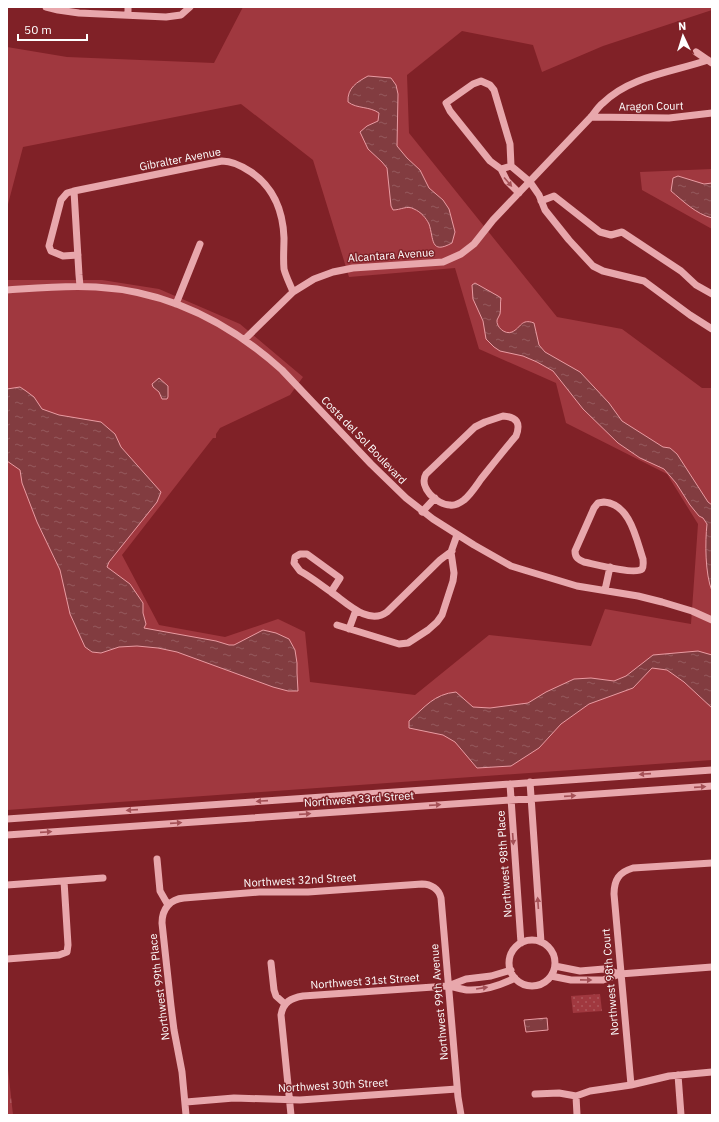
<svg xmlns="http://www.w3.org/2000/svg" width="719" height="1122" font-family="'IBM Plex Sans',sans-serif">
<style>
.grass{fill:#a0383f}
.cemetery{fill:url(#cemetery-stones)}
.park{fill:url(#park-dots)}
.water{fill:url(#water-ripples);stroke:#e99ba2}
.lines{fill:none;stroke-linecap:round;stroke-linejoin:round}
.minor{stroke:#e8a7ac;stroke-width:7}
.oneway{fill:#a45056}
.labels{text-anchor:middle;stroke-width:3;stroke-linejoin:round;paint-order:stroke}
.street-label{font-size:11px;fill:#fff;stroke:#802127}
</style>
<defs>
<pattern id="cemetery-stones" width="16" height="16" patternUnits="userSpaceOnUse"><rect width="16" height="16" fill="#a0383f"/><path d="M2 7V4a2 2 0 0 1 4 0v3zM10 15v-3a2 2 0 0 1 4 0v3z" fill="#ae565c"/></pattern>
<pattern id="park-dots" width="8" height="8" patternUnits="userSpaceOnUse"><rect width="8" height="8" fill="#a0383f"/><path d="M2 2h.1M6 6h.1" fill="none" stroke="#ae565c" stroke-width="1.8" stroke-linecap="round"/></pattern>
<pattern id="water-ripples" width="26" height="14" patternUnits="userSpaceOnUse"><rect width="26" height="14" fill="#823c40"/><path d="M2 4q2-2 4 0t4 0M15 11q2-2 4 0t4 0" fill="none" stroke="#95595d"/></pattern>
</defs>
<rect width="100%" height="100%" fill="#802127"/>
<path class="grass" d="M243 7H712V10L603 46 542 72 533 45 462 31 407 75 409 133 557 317 622 329 702 388H712V760L7 810V280H102L159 289 240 324 303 377 290 395 220 428 216 434V438H213L122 555 159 625 225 637 278 619 305 632 310 682 415 695 489 635 591 646 605 609 691 624 698 524 667 474 566 423 556 383 479 349 455 268 349 277 313 160 241 104 23 147 7 208V47L67 57 214 63Z
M712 169V229L642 190 640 172Z"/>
<path class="cemetery" d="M7 1060 13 1115H7Z"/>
<path class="park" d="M600 994 602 1011 573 1013 571 996Z"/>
<path class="water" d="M368 76 391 78 396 85 398 94 397 146 407 158 420 170 429 188 443 200 449 209 455 232 452 243C430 255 434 239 429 224 426 218 421 212 414 209 407 205 401 210 393 210L391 206 387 168 382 162 368 149 360 132 367 126 378 121 379 113C369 106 357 109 348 102 347 88 357 82 368 76Z
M678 176 704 184 712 183V218C696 214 683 201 671 191L673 178Z
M475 283 498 296 501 298C500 303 501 309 500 314 499 316 498 318 497 320 496 327 505 335 512 332 521 328 521 318 534 323L539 345 545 352 580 372 609 403 622 421 663 447 670 448 677 454 708 502 712 505V591C705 574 705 542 707 524L703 518 699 516 690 505 676 483 664 469 640 458 618 443 583 409 553 371 537 362 523 356 500 351 494 347 486 339 483 321 473 299 472 285Z
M159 378 168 386V397L167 399H162L159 392 153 387 152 384Z
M20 387 26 391 34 397 42 409 59 415 101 422 115 434 121 447 161 492 157 502 109 562 107 567 130 584 143 603V613L146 624 144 628 216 641 229 645H234L263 630 276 633 289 639 295 650 297 663V673L298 691H288L273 687 177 652 158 648 137 646 119 647 101 653 92 652 85 647 70 614 60 570 37 522 22 483 20 470 7 461V389Z
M698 651 712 655V708L684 682 667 670 652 668 633 688 589 704 561 724 539 748 511 766 477 768 455 742 443 735 409 728V721C425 707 434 694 456 692L473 707 490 708 528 703 546 692 574 679 591 678 614 681 626 676 653 655Z
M547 1018 548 1030 526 1032 524 1020Z"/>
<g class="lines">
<path class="minor" d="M46 7 58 10 79 13 166 17 181 15 190 7
M128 7V15
M696 52 712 63
M481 81 490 85 494 90 510 144 511 166 501 169 490 161 450 111 446 103 473 84Z
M591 117 669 118 712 113
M511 166 530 182 539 195 545 210 569 240 593 266 603 271 644 281 690 315 712 329
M501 169 507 181 519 193
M74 191 79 275 80 286
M541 201 554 196 600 232 611 235 622 232 681 271 696 285 712 294
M78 255 63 256 51 251 49 246 61 200 67 193 74 191 222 161C233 161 242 166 251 172 273 187 283 211 284 238 284 248 283 259 284 269 286 277 290 284 293 292
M7 290C36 288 66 285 96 287 167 291 230 323 282 370L371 464 406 498 433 519 474 545 511 566 524 570 577 586 638 596 662 602 692 611 712 620
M176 304 200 244
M245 339 293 292 314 279 333 272 353 268 443 262 461 254 474 244 493 220 591 117C595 112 598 107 603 103 630 76 673 72 708 60
M503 416C517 417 521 423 516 436 504 450 493 464 481 479 476 486 471 494 464 500 460 503 455 506 450 505 437 505 418 487 426 474L475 427 485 422Z
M604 502C630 504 636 538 643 559 643 562 644 566 642 569 636 575 594 564 584 562 579 560 575 558 575 551L594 508 598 503Z
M422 512 435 498
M605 590 610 567
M331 592 340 578 307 554H300L295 557 294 563 300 571C311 577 321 585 331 592 346 602 368 626 387 612L440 560 452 551
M337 625 399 644 408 643 428 630 437 622 442 615 453 581 454 573 451 552 457 535
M349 629 356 610
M530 782 541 942
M510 784 521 943
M7 819 712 770
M7 835 712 786
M157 859 160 891 168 905
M7 885 103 878
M509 963a23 23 0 1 1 46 0a23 23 0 1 1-46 0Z
M7 959 59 955 67 952 68 945 64 881
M271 963 274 990 276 996 285 1004
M555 966 580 971 604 969 620 974
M551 976 571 980H603L620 974 712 967
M448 986C454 987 461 989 467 990 483 991 501 985 515 978
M678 1075 681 1115
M631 1085 614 894C614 880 619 872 633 868L712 863
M535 1094 559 1093 576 1096 590 1091 631 1085 669 1076 712 1072
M576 1096 577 1115
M186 1102 234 1098 300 1100 457 1089
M186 1115 182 1072 174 1030 171 1006 162 923C162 909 170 899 184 898L259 892H308L422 884C431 884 439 889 441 898L458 1097 461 1115
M291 1115 281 1015C283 1002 291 998 303 996L448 986 466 979 491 976 511 970"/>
</g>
<defs><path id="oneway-solid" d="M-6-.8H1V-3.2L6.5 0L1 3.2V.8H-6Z"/></defs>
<g class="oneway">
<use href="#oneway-solid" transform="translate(508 182) rotate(49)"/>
<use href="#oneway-solid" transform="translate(645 774) rotate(176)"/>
<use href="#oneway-solid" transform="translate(700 787) rotate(-4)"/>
<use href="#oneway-solid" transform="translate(570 796) rotate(-4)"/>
<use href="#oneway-solid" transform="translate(262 801) rotate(176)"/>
<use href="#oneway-solid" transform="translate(435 805) rotate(-4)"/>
<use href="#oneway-solid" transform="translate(132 810) rotate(176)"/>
<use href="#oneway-solid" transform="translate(305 814) rotate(-4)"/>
<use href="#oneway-solid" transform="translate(176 823) rotate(-4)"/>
<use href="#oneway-solid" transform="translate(46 832) rotate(-4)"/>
<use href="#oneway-solid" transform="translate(513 839) rotate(86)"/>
<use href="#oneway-solid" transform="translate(538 903) rotate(-94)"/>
<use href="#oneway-solid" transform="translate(586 980) rotate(1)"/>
<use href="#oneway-solid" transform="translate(482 988) rotate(-9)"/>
</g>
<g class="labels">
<g class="street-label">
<text transform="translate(651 106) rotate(-1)" y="4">Aragon Court</text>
<text transform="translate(180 159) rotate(-11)" y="4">Gibralter Avenue</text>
<text transform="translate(391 255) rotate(-4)" y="4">Alcantara Avenue</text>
<text transform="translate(364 440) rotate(46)" y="4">Costa del Sol Boulevard</text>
<text transform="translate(359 799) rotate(-4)" y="4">Northwest 33rd Street</text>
<text transform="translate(504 864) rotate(-94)" y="4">Northwest 98th Place</text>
<text transform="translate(300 880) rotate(-3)" y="4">Northwest 32nd Street</text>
<text transform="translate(365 981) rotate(-4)" y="4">Northwest 31st Street</text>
<text transform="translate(610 982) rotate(-95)" y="4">Northwest 98th Court</text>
<text transform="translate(159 987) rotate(-97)" y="4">Northwest 99th Place</text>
<text transform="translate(439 1002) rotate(-95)" y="4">Northwest 99th Avenue</text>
<text transform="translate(333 1085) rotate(-3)" y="4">Northwest 30th Street</text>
</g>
</g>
<rect width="719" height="1122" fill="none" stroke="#ffffff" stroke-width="16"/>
<g transform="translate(683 36) rotate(356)" stroke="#802127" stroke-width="3" paint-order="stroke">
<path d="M0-3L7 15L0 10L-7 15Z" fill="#ffffff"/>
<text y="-6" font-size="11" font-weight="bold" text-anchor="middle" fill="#ffffff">N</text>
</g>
<path d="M18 34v6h69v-6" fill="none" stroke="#ffffff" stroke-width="2"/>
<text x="24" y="34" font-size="12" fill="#ffffff" stroke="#802127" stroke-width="3" paint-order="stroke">50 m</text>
</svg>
